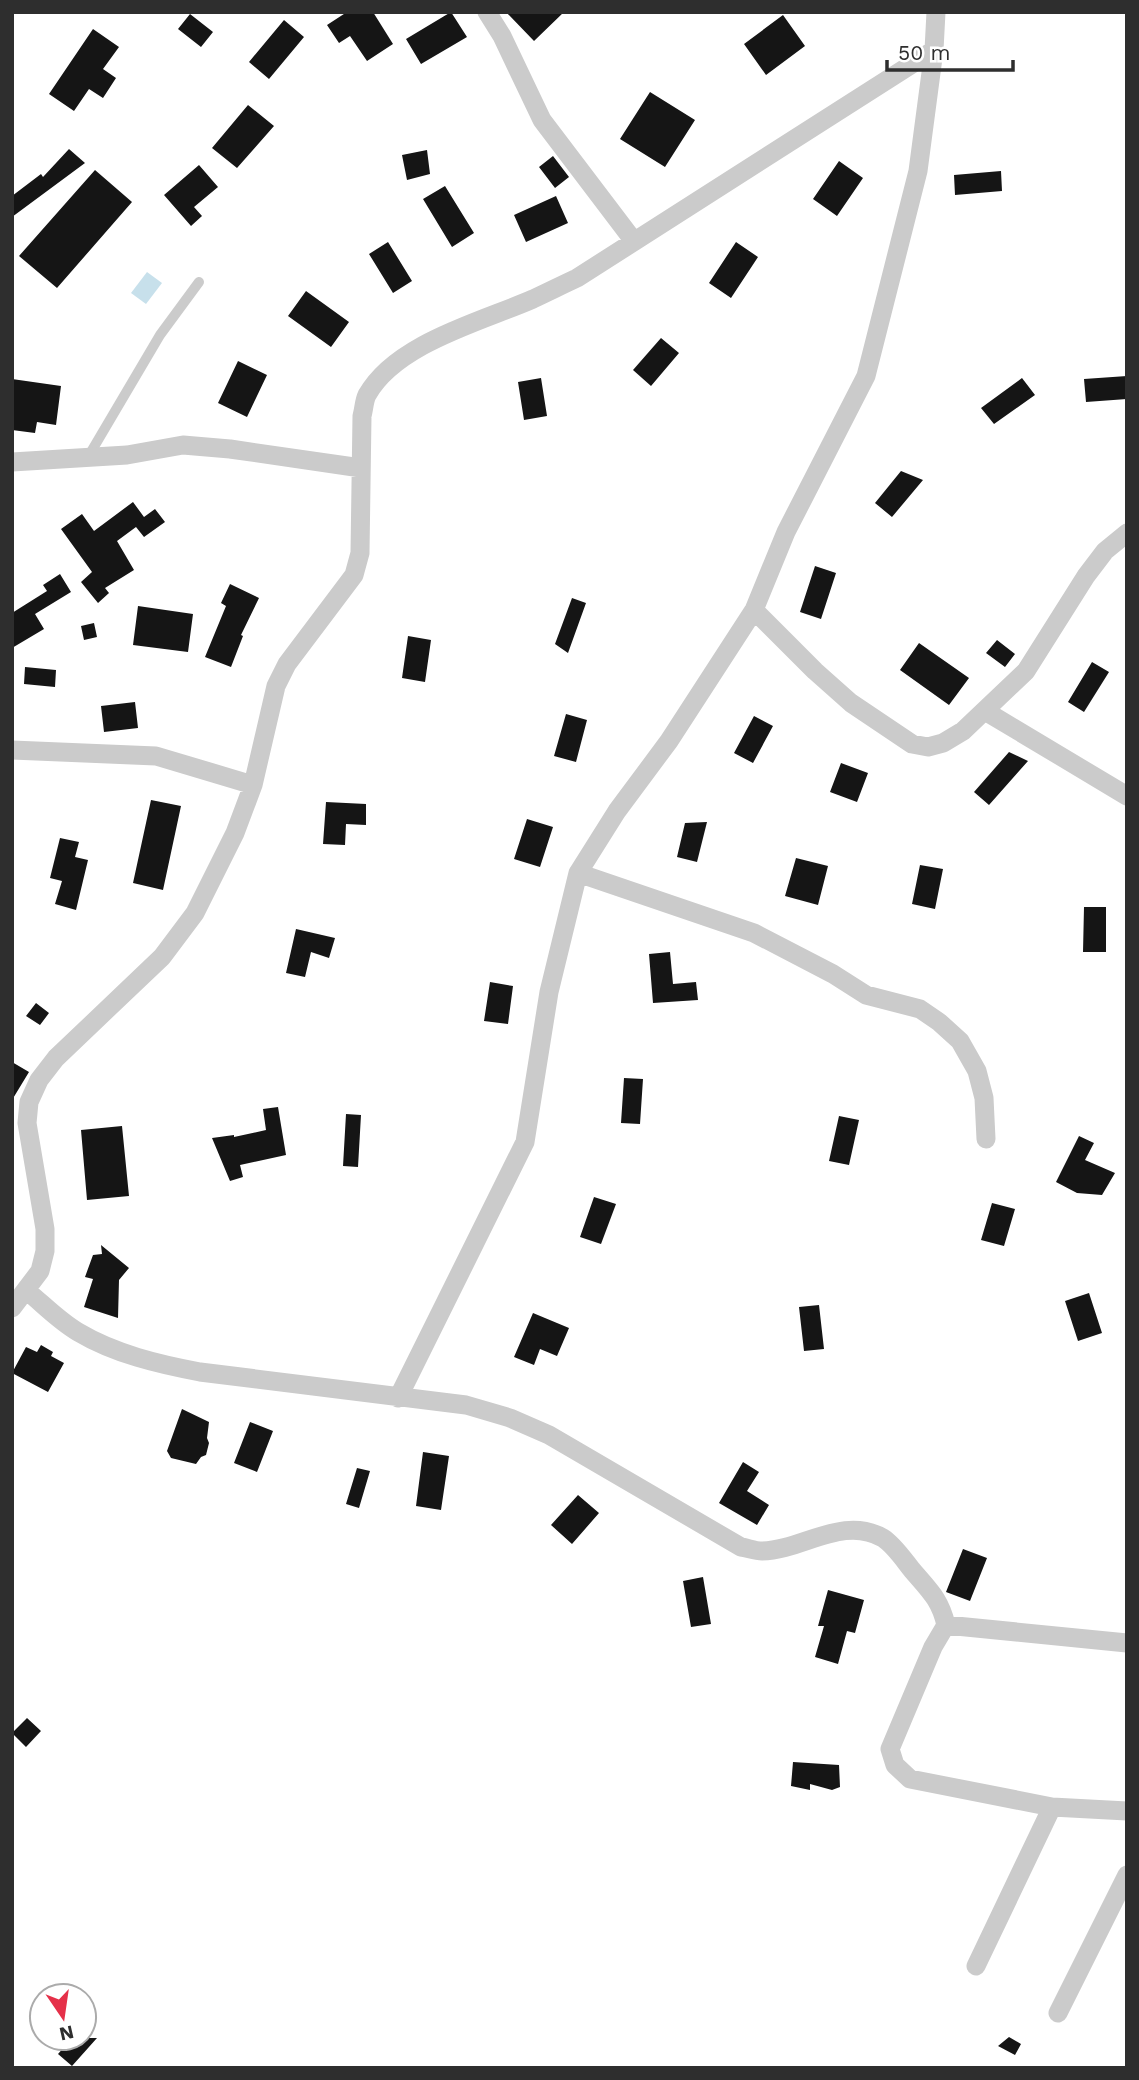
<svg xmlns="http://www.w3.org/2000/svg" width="1139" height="2080" font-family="'Work Sans',sans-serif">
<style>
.water{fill:#c7e0eb}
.building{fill:#151515}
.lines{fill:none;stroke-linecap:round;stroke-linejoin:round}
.service{stroke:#cbcbcb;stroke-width:10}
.minor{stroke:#cbcbcb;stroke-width:19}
</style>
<rect width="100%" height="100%" fill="#fff"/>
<path class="water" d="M147 272 162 283 146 304 131 293Z"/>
<path class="building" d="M347 12H373L393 44 367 61 350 36 339 43 327 25Z
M451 12 467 37 421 64 406 39Z
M506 12H564L534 41Z
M190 14 213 32 201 47 178 29Z
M783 15 805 46 766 75 744 44Z
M284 20 304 37 269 79 249 62Z
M93 29 119 47 103 69 116 78 103 98 89 89 74 111 49 94Z
M650 92 695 120 665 167 620 139Z
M248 105 274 126 237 168 212 148Z
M69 149 85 163 12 217V196L41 174 43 177Z
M427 150 430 174 407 180 402 155Z
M553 156 569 177 555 188 539 167Z
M839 161 863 178 837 216 813 199Z
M199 165 218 187 194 207 202 216 191 226 164 195Z
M95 170 132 202 57 288 19 256Z
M1001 171 1002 191 955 195 954 175Z
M445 186 474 233 452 247 423 199Z
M556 196 568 223 526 242 514 215Z
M388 242 412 281 393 293 369 254Z
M736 242 758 257 731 298 709 283Z
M306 291 349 322 331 347 288 316Z
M661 338 679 353 651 386 633 370Z
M238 361 267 375 247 417 218 403Z
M1127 376V399L1086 402 1084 379Z
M541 378 547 416 524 420 518 382Z
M1022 378 1035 395 994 424 981 408Z
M12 379 61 386 56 425 37 422 35 433 12 430Z
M901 471 923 480 892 517 875 503Z
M133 502 144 517 155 509 165 522 144 537 136 527 117 541 134 570 105 588 109 593 98 603 81 582 92 572 61 529 82 514 94 531Z
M815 566 836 573 821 619 800 612Z
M60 574 71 592 35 614 44 629 12 648V613L47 591 43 585Z
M230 584 259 598 241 635 243 636 231 667 205 657 226 606 221 603Z
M572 598 586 603 568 653 555 644Z
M138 606 193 614 188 652 133 645Z
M94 623 97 637 84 640 81 626Z
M408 636 431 640 425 682 402 678Z
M997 640 1015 654 1005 667 986 653Z
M919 643 969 678 949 705 900 670Z
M1092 662 1109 672 1084 712 1068 702Z
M25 667 56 670 55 687 24 684Z
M135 702 138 728 104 732 101 706Z
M566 714 587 720 576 762 554 756Z
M754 716 773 726 753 763 734 753Z
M1009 752 1028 761 989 805 974 792Z
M841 763 868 773 857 802 830 792Z
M151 800 181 806 163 890 133 883Z
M326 802 366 804V825L346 824 345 845 323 844Z
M527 819 553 827 540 867 514 859Z
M707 822 697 862 677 857 685 823Z
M60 838 79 842 75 857 88 860 76 910 55 904 62 881 50 878Z
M796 858 828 866 818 905 785 896Z
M920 865 943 869 935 909 912 904Z
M1084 907H1106V952H1083Z
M296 929 335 938 329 958 311 952 305 977 286 973Z
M670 952 673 984 696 982 698 1000 653 1003 649 954Z
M490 982 513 986 508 1024 484 1021Z
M36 1003 49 1013 40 1025 26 1016Z
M12 1062 29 1072 12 1100Z
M624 1078 643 1079 640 1124 621 1123Z
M278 1107 286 1155 240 1165 243 1177 230 1181 212 1138 234 1135V1137L266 1130 263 1109Z
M346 1114 361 1115 358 1167 343 1166Z
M839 1116 859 1120 849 1165 829 1161Z
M122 1126 129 1196 87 1200 81 1130Z
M1079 1136 1094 1143 1085 1160 1115 1173 1102 1195 1077 1193 1056 1182Z
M594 1197 616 1204 601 1244 580 1237Z
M992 1203 1015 1209 1004 1246 981 1240Z
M101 1245 129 1268 119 1280 118 1318 84 1307 93 1279 85 1277 93 1255 102 1254Z
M1089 1293 1102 1333 1078 1341 1065 1301Z
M819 1305 824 1349 804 1351 799 1307Z
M533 1313 569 1328 557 1356 540 1349 534 1365 514 1357Z
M41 1345 53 1352 51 1356 64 1363 48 1392 12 1373 26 1347 37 1352Z
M182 1409 209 1422 207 1438 209 1443 206 1455 201 1457 196 1464 171 1458 167 1451Z
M250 1422 273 1431 257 1472 234 1463Z
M423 1452 449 1456 441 1510 416 1506Z
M743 1462 759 1472 747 1491 769 1505 757 1525 719 1503Z
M357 1468 370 1471 359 1508 346 1504Z
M578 1495 599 1513 572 1544 551 1525Z
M963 1549 987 1558 970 1601 946 1592Z
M703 1577 711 1624 691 1627 683 1581Z
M828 1590 864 1600 855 1633 847 1631 838 1664 815 1657 824 1626H818Z
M27 1718 41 1731 26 1747 12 1733Z
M793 1762 839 1765 840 1787 832 1790 810 1784V1790L791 1786Z
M1009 2037 1021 2044 1015 2055 998 2046Z
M72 2038H97L72 2066 58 2054Z"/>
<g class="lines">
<path class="service" d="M88 457 160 335 199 282"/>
<path class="minor" d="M487 12 502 36 542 120 633 240
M12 462 127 455 183 445 230 449 361 468
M754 610 815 671 851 703 912 744 928 747 943 743 963 731 1026 671 1086 576 1105 551 1127 533
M985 711 1127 796
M12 750 156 756 253 785
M578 873 754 933 833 974 866 995 920 1009 939 1022 960 1041 977 1071 984 1098 986 1139
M27 1291C43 1304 59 1321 78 1332 115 1354 158 1364 200 1372L466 1405 510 1418 549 1435 741 1547C748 1548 755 1551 762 1551 803 1550 843 1515 883 1538 894 1545 904 1560 912 1570 929 1590 940 1599 946 1625L933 1647 890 1749 895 1765 910 1779 1052 1807 1127 1811
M12 1308 40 1271 45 1251V1229L27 1123 29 1102 39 1080 56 1058 162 957 195 913 235 833 253 785 276 686 287 664 354 575 360 553 362 416C364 409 364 401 367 395 396 343 483 321 533 299 548 292 562 285 577 278L934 50
M398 1398 525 1142 549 992 578 873 617 811 669 741 754 610 786 532 866 376 918 171 934 50 936 12
M946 1625 1127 1643
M976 1966 1052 1807
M1058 2013 1127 1875"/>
</g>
<rect width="1139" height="2080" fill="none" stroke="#2e2e2e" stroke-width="28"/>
<g transform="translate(63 2017) rotate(167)"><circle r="33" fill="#ffffff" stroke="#ababab" stroke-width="2"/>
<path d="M0-5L12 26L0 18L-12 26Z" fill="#e53049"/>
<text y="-10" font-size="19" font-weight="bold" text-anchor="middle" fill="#2e2e2e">N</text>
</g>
<path d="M887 60v10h126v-10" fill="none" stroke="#2e2e2e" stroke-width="3.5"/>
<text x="898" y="60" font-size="21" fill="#2e2e2e" stroke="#ffffff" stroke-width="5" paint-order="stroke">50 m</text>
</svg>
